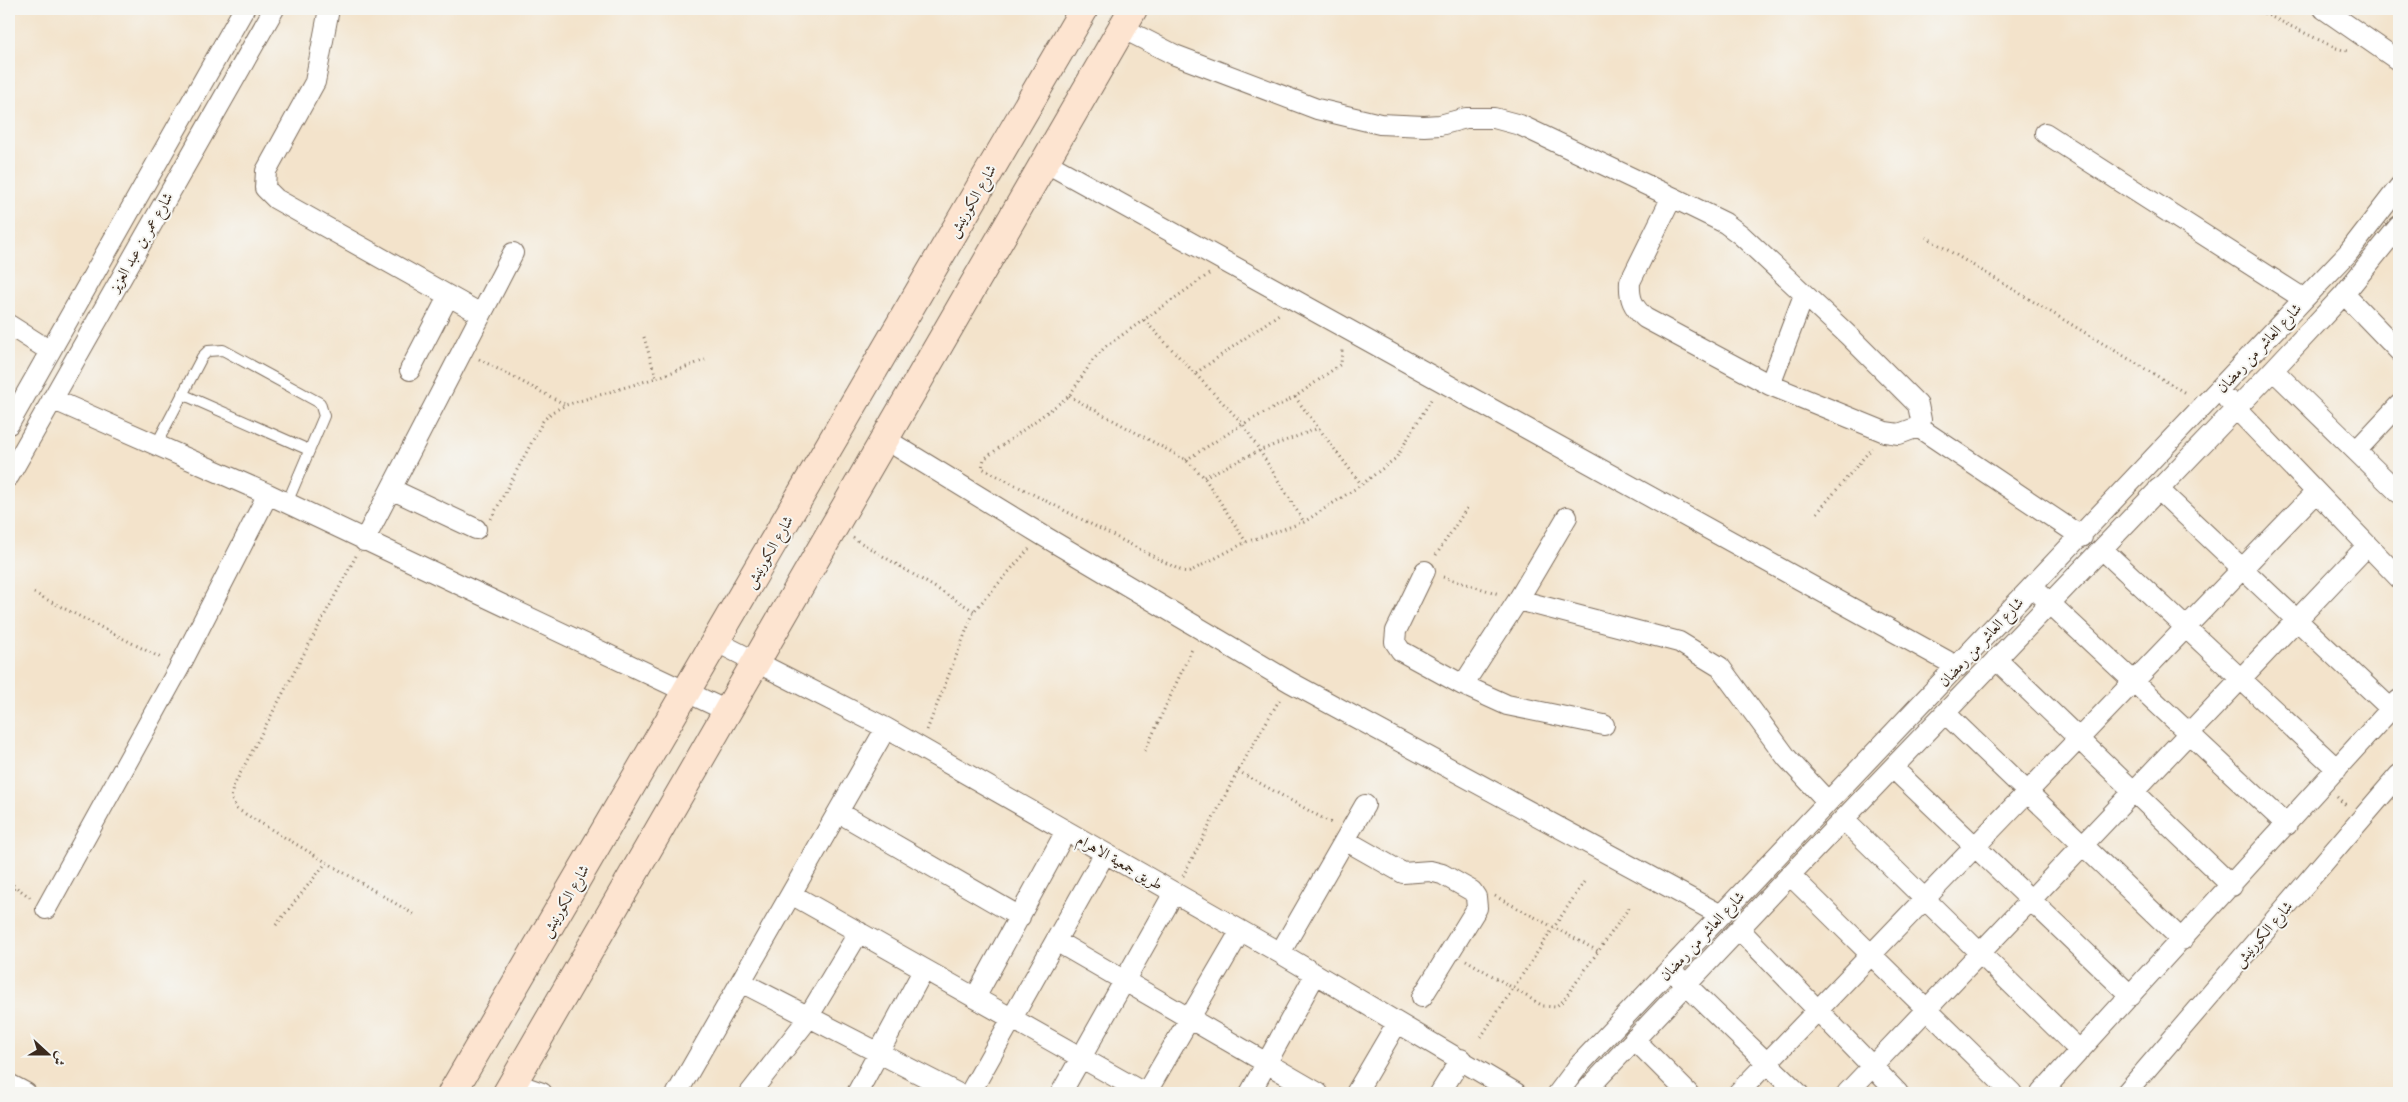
<svg xmlns="http://www.w3.org/2000/svg" width="2408" height="1102" font-family="'Libre Caslon Text',Amiri,serif">
<style>
.lines{fill:none;stroke-linecap:round;stroke-linejoin:round}
.lane-casing{stroke:#7b6b5b;stroke-width:12}
.street-casing{stroke:#7b6b5b;stroke-width:22}
.secondary-casing{stroke:#7b6b5b;stroke-width:30}
.path{stroke:#7b6b5b;stroke-width:3;stroke-dasharray:1 4;stroke-linecap:butt}
.lane{stroke:#fff;stroke-width:10}
.street{stroke:#fff;stroke-width:20}
.secondary{stroke:#fde4d0;stroke-width:28}
.labels{text-anchor:middle;stroke-width:4;stroke-linejoin:round;paint-order:stroke}
.street-label{font-size:15px;fill:#3b2a1e;stroke:#f6f6f2}
</style>
<rect width="100%" height="100%" fill="#f6f6f2"/>
<filter id="ink" filterUnits="userSpaceOnUse"><feTurbulence type="fractalNoise" baseFrequency=".02" numOctaves="2"/><feDisplacementMap in="SourceGraphic" scale="10" xChannelSelector="R" yChannelSelector="G"/><feConvolveMatrix kernelMatrix="1 2 1 2 8 2 1 2 1" color-interpolation-filters="sRGB"/></filter>
<filter id="wash" filterUnits="userSpaceOnUse"><feTurbulence type="fractalNoise" baseFrequency=".0096" numOctaves="4" result="noise"/><feDisplacementMap in="SourceGraphic" scale="20" xChannelSelector="R" yChannelSelector="G"/><feGaussianBlur stdDeviation="1.12" result="paint"/><feColorMatrix in="noise" values="0 0 0 0 0 0 0 0 0 0 0 0 0 0 0 0 0 1.4 0 .05"/><feComposite in="paint" operator="in"/></filter>
<g filter="url(#wash)">
<rect width="100%" height="100%" fill="#f3e3cb"/>
</g>
<g filter="url(#ink)">
<g class="lines">
<g class="lane-casing">
<path id="lane" d="M182 394 309 450
M156 445 202 357 208 351 223 350 320 403 324 416 287 503"/>
</g>
<g class="street-casing">
<path id="street" d="M329 9 315 82 266 171 265 188 276 199 481 314
M2324 9 2399 61
M1122 28 1175 55 1317 109 1380 124 1424 126 1440 125 1466 118H1494L1520 125 1672 197 1630 282C1629 299 1633 307 1645 318L1770 385 1885 432 1899 434 1918 427 1921 420 1918 405 1849 336 1741 235 1725 223 1672 197
M2045 133 2304 299
M1045 162 1958 667
M2344 294 2399 351
M9 325 50 351
M410 370 448 297
M2273 370 2399 493
M1770 385 1804 295
M52 399 268 494 727 711
M2227 399 2399 578
M9 424 244 9
M1918 427 2082 537
M885 439 1042 535 1290 682 1721 915
M2356 451 2399 405
M9 476 274 9
M391 489 476 529
M2158 489 2391 709
M364 541 513 253
M2102 549 2337 769
M1425 571 1396 631 1395 642 1401 651 1463 685 1507 705 1604 725
M2040 594 2287 825
M1518 600 1679 642 1720 667 1787 758 1828 802
M717 642 886 728 1280 953 1516 1093
M1996 659 2232 886
M1463 685 1518 600 1567 517
M1945 713 2182 940
M1893 768 2131 996
M838 812 1020 917
M1844 820 2080 1051
M1345 840 1403 873 1430 871 1442 874 1472 891 1476 897 1477 908 1422 997
M1790 875 2012 1093
M791 894 1144 1093
M46 909 179 668 268 494
M1739 929 1898 1093
M1056 941 1318 1093
M1280 953 1365 805
M1677 976 1798 1093
M741 982 957 1093
M975 998 1066 831
M1634 1039 1688 1093
M513 1083 542 1093
M9 1084 26 1093
M677 1093 886 728
M750 1093 804 1024 859 932
M857 1093 924 969
M970 1093 1105 853
M1061 1093 1174 893
M1146 1093 1240 932
M1250 1093 1315 975
M1356 1093 1397 1023
M1440 1093 1461 1059
M1558 1093 1579 1065 2304 299 2348 253 2399 187
M1584 1093 1790 875 2273 370 2344 294 2399 226
M1738 1093 2316 492
M1847 1093 2367 546
M2041 1093 2399 700
M2126 1093 2399 775"/>
</g>
<g class="secondary-casing">
<path id="secondary" d="M452 1093 1084 9
M507 1093 1133 9"/>
</g>
<path class="path" d="M2255 9 2336 48 2347 51
M1926 237 2187 394
M1209 274 1105 347 1093 360 1069 396 984 459 982 468 1182 571 1189 572 1246 542 1304 522 1361 485 1396 458 1432 398
M1144 320 1243 424 1304 522
M644 337 656 378
M479 359 566 405
M1196 373 1279 314
M1069 396 1186 460 1204 477 1246 542
M1295 397 1361 484
M1186 460 1243 424 1295 397 1341 364 1342 350
M1204 477 1261 450 1319 428
M1817 513 1872 448
M491 519 543 421 552 412 566 405 656 378 705 360
M853 538 974 611
M1436 555 1469 505
M356 556 233 787 231 798 237 809 415 915
M1443 577 1499 594
M34 593 163 659
M927 730 974 611 1029 549
M1145 751 1193 647
M1238 771 1333 824
M2337 797 2347 806
M1183 876 1238 771 1281 697
M9 882 31 898
M1495 896 1598 951
M9 898 15 887
M276 925 326 863
M1466 960 1543 1006 1555 1007 1563 1001 1631 905
M1481 1037 1586 879"/>
<use href="#lane" class="lane"/>
<use href="#street" class="street"/>
<use href="#secondary" class="secondary"/>
</g>
</g>
<g class="labels">
<g class="street-label">
<text transform="translate(972 201) rotate(-60)" y="5">شارع الكورنيش</text>
<text transform="translate(141 242) rotate(-60)" y="5">شارع عمر بن عبد العزيز</text>
<text transform="translate(2259 348) rotate(-47)" y="5">شارع العاشر من رمضان</text>
<text transform="translate(769 552) rotate(-60)" y="5">شارع الكورنيش</text>
<text transform="translate(1981 642) rotate(-47)" y="5">شارع العاشر من رمضان</text>
<text transform="translate(1120 862) rotate(30)" y="5">طريق جمعية الاهرام</text>
<text transform="translate(565 901) rotate(-60)" y="5">شارع الكورنيش</text>
<text transform="translate(2263 934) rotate(-49)" y="5">شارع الكورنيش</text>
<text transform="translate(1702 936) rotate(-47)" y="5">شارع العاشر من رمضان</text>
</g>
</g>
<rect width="2408" height="1102" fill="none" stroke="#f6f6f2" stroke-width="30"/>
<g transform="translate(48 1054) rotate(111)" stroke="#f6f6f2" stroke-width="4" paint-order="stroke">
<path d="M0-4L9 19L0 12L-9 19Z" fill="#3b2a1e"/>
<text y="-8" font-size="14" font-weight="bold" text-anchor="middle" fill="#3b2a1e">ش</text>
</g>
</svg>
